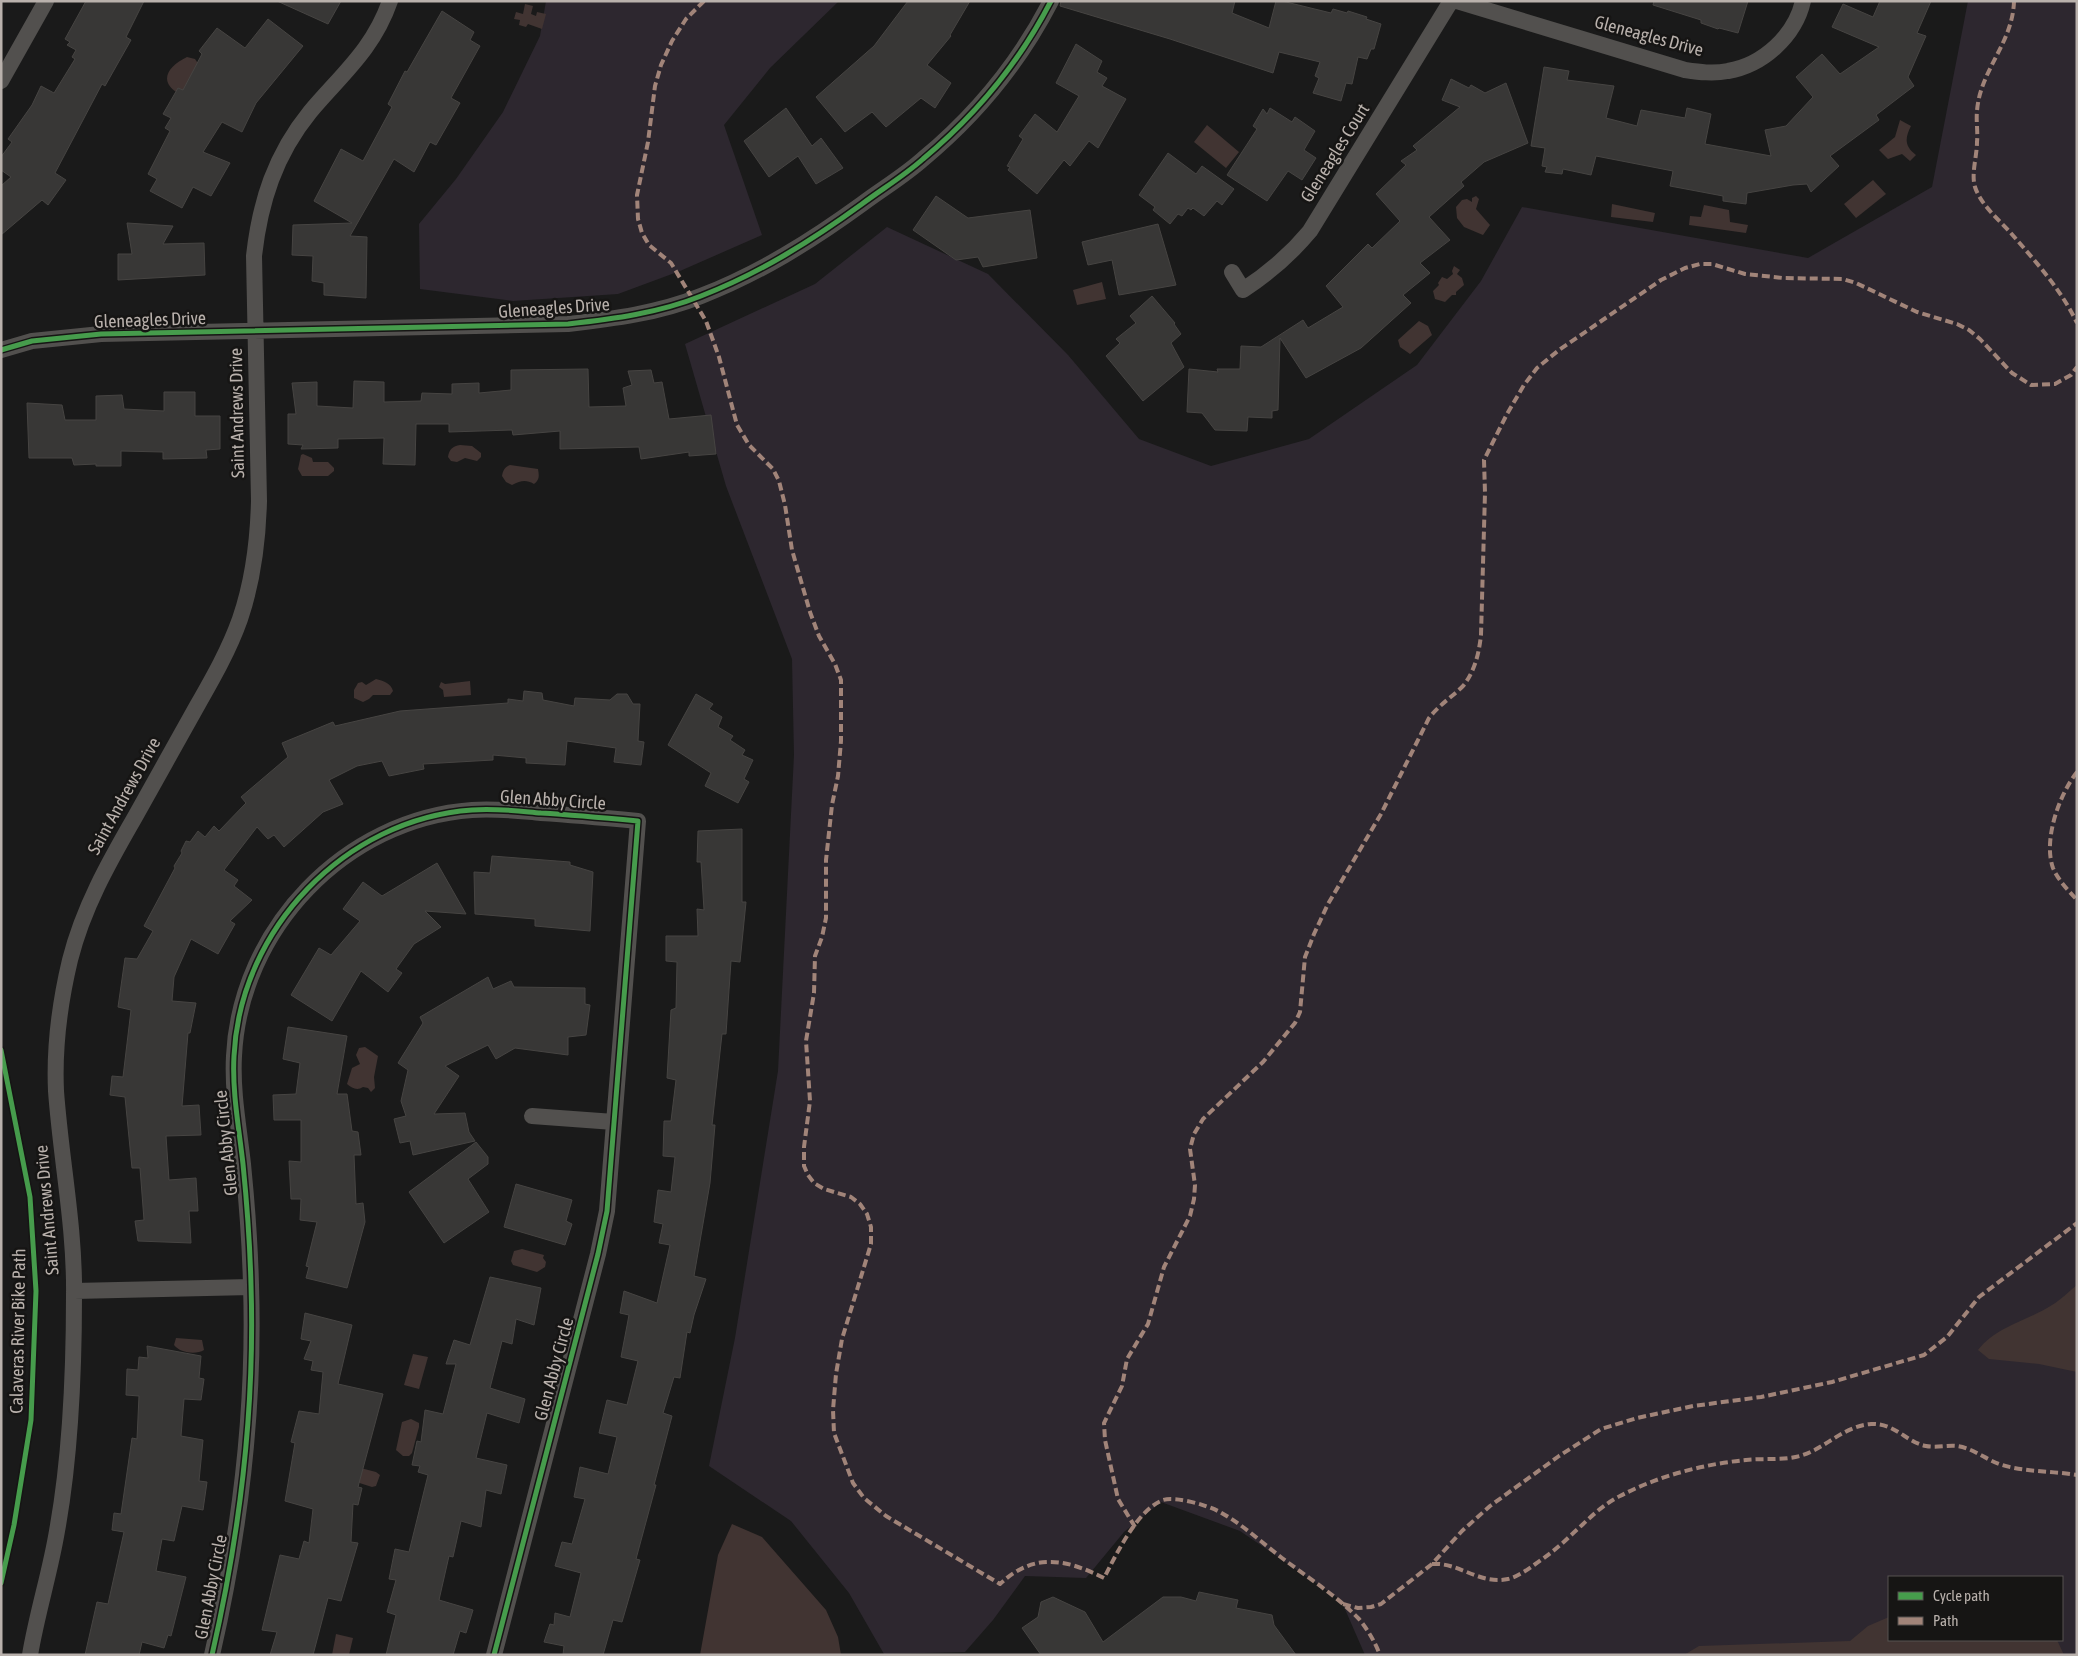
<svg xmlns="http://www.w3.org/2000/svg" width="2078" height="1656" font-family="'Asap Condensed',sans-serif">
<style>
.green{fill:#2d272f;fill-rule:evenodd}
.water{fill:#413432}
.building{fill:#383736;stroke:#464442}
.lines{fill:none;stroke-linecap:round;stroke-linejoin:round}
.street{stroke:#52504e;stroke-width:16}
.quiet{stroke:#a18479;stroke-width:4;stroke-dasharray:8 4;stroke-linecap:butt}
.cycleway-casing{stroke:#161514;stroke-width:8}
.cycleway{stroke:#469c4c;stroke-width:5}
.labels{text-anchor:middle;stroke-width:5;stroke-linejoin:round;paint-order:stroke}
.street-label{font-size:18px;fill:#b9b1ac;stroke:#161514}
</style>
<rect width="100%" height="100%" fill="#1a1a1a"/>
<path class="green" d="M546 1H839L770 68 724 125 762 235 680 271 618 294 513 301 420 289 419 224 456 179 503 112 540 36Z
M1968 1H2077V1655H1365L1341 1600 1240 1531 1161 1502 1124 1532 1086 1578 1025 1576 993 1620 965 1652 884 1654 849 1593 791 1521 709 1466 735 1338 778 1071 794 755 792 659 726 486 685 344 815 284 887 227 988 274 1068 355 1139 439 1211 466 1309 439 1417 365 1481 281 1522 207 1808 258 1932 187ZM1889 1577H2062V1640H1889Z"/>
<path class="water" d="M525 4 533 6 531 14 536 16 537 12 546 14 542 29 528 24 526 27 519 25 520 20 514 19 516 12 523 14Z
M187 57 195 59 201 68 180 94C157 82 168 66 187 57Z
M1900 120 1911 126C1905 138 1904 146 1916 155L1910 161 1902 154 1888 159 1879 150 1895 137Z
M1207 125 1239 152 1226 168 1194 142Z
M1873 180 1886 194 1856 218 1844 204Z
M1476 196 1479 199 1476 209 1490 225 1483 235 1464 227 1457 218 1456 207 1462 200 1467 199 1472 202V198Z
M1612 204 1655 213 1653 222 1611 217Z
M1704 205 1729 210 1730 222 1748 225 1746 233 1689 225 1690 216 1701 217Z
M1454 266 1460 270 1457 274 1462 278 1464 285 1456 292V295H1452L1445 302 1435 299 1433 291 1439 285 1438 283 1442 277 1447 279 1453 274 1452 271Z
M1102 282 1106 299 1077 305 1073 290Z
M1419 321 1428 326 1432 335 1410 354 1400 347 1398 340Z
M460 445 472 446 481 453V457L477 461 465 458 457 462 451 461 448 457C449 449 453 446 460 445Z
M303 454 312 458 313 462H328L334 468V471L328 476H302L298 469 301 455Z
M510 465 538 469C539 475 540 480 534 484 525 479 521 481 512 485L506 482 502 476C503 470 505 467 510 465Z
M376 679C383 681 391 683 393 691L390 695H373L369 699 363 702 354 698V690L358 683 362 682 366 685Z
M470 681 471 695 444 697 443 690 439 687 441 682 445 684Z
M365 1047 378 1056 374 1077 375 1088 371 1092 368 1088 363 1087C357 1091 352 1088 347 1084L352 1068 360 1064 356 1055 359 1048Z
M522 1249 544 1255 543 1258 546 1262 545 1267 537 1272 513 1265 511 1261 514 1251Z
M2077 1285V1372L2039 1364 1989 1359 1978 1350C1997 1326 2027 1321 2052 1305 2061 1300 2069 1291 2077 1285Z
M176 1338 202 1340 204 1350C196 1355 180 1353 174 1345Z
M413 1354 428 1357 419 1389 404 1385Z
M411 1419 419 1423V1427L412 1453 409 1456H403L396 1450 402 1422Z
M349 1465 376 1472 380 1475 376 1486 372 1487 347 1479Z
M732 1524 762 1537 826 1610 838 1637 841 1655H700L718 1555Z
M1889 1617V1640H2057L2064 1655H1684L1699 1646 1850 1641 1868 1626Z
M336 1634 353 1638 349 1655H332Z"/>
<path class="building" d="M86 1H144L126 37 131 40 105 86 102 84 55 173 66 180 48 205 42 200 1 235V186L11 177 1 170V157L12 142 8 139 32 105 41 86 54 93 75 59 72 57 76 50 67 45 70 42 65 39Z
M277 1H341L328 24Z
M908 1H970L950 35 951 36 927 65 951 83 935 108 921 98 886 127 872 112 845 132 816 97 874 46Z
M1061 1H1235L1232 13 1269 28 1276 1H1282L1331 13 1333 9 1347 13 1348 11 1367 17 1366 19 1381 24 1374 49H1371L1367 59 1358 57 1352 84 1346 83 1341 101 1313 93 1319 78 1315 76 1320 62 1279 52 1273 73 1170 39 1060 6Z
M1654 1H1748L1738 33 1719 28 1718 29 1701 23V20L1653 5Z
M1880 1H1931L1917 33 1926 36 1908 77 1914 86 1876 115 1879 120 1830 156 1839 166 1811 192 1807 184 1793 185 1747 193 1746 204 1723 201V196L1670 186 1673 171 1596 156 1591 175 1563 169 1562 174 1545 172 1547 167 1542 166 1545 148 1531 146 1544 67 1569 71 1567 80 1614 86 1606 118 1637 126 1641 110 1685 118 1687 108 1711 114 1705 144 1771 156 1765 130 1786 126 1813 97 1796 77 1822 54 1840 74 1879 47 1832 27 1843 4 1873 17Z
M442 11 474 32 470 40 480 46 451 98 460 103 436 145 430 142 414 172 394 159 350 236 367 237 366 298 324 295V283L312 281 313 256 292 255 293 225 352 223 314 201 341 149 363 161 392 107 388 104 405 71 407 72Z
M268 19 303 46 256 103 242 132 222 122 203 152 230 163 211 196 193 187 182 208 150 191 157 179 148 174 170 131 165 128 171 118 163 114 178 88 183 90 202 54 199 51 217 28 245 48Z
M1076 44 1102 61 1097 72 1107 78 1102 86 1126 99 1098 148 1089 141 1070 166 1064 160 1037 194 1008 170 1010 167 1007 166 1023 139 1019 136 1035 114 1057 132 1079 96 1056 83Z
M1451 79 1469 88 1471 85 1485 93 1506 83 1528 143 1484 162 1461 182 1464 186 1429 217 1450 240 1420 263 1430 273 1403 295 1411 303 1361 348 1306 378 1280 338 1278 410 1272 411V418L1248 417 1247 431 1215 430 1202 413 1187 412 1189 369 1218 372 1217 369H1240L1241 346 1261 347 1303 320 1308 328 1343 307 1326 286 1368 244 1372 248 1400 221 1376 194 1406 165 1401 161 1417 150 1413 146 1460 107 1442 100Z
M786 108 812 146 821 138 843 168 816 184 798 156 769 177 744 141Z
M1270 108 1292 122 1295 117 1315 131 1304 150 1316 158 1302 180 1288 171 1267 201 1227 175 1257 129 1253 126 1263 109 1267 114Z
M1168 153 1196 174 1202 166 1234 189 1222 205 1217 201 1204 216 1193 208 1191 210 1188 208 1182 216 1178 214 1170 224 1153 210 1155 207 1139 195Z
M936 196 968 218 1030 210 1037 258 983 267 978 257 956 260 913 230Z
M127 223 173 226 163 244 204 243 205 275 118 280V254H132Z
M1158 224 1176 285 1119 295 1112 260 1088 265 1082 242Z
M1152 296 1175 323 1174 324 1181 334 1171 343 1184 367 1143 401 1106 356 1120 343 1116 339 1136 323 1130 316Z
M588 369 589 407 626 406 623 388 632 385 628 371 651 370 654 383 662 382 669 419 711 415 716 454 689 456V452L641 459 639 447 560 449V431L513 435 512 430 449 432V424H416L415 465 383 464 384 438 338 439V448L301 449 303 445 288 444V414H296L292 383 317 382V406L353 408 354 381 384 382V402L421 401 422 393 452 394V384L479 383V393L511 390V370Z
M164 392H195V416H220V449L206 450 207 458 163 459V452L121 451V466H96V464L74 465 72 458H29L27 403 62 405 65 420H96V396L122 395 124 409 164 411Z
M524 691 542 693 543 700 574 706 575 698 610 700 617 694H627L633 704H640L638 741 644 742 641 765 614 762 616 748 567 741 565 765 526 763V758L493 755V760L423 764 424 769 389 776 382 761 357 766 329 780 343 804 323 812 284 847 274 835 268 839 257 827 224 870 238 880 234 886 252 900 230 921 235 924 218 954 191 939 174 977 172 1001 196 1003 190 1033H188L182 1106 199 1105 201 1135 166 1136 169 1180 196 1178 198 1211H189L191 1243 138 1241 135 1221 144 1220 140 1168H132L125 1097 110 1095 112 1076 123 1077 131 1010 118 1007 125 958 137 959 153 931 144 926 175 868 174 866 182 853 181 851 186 841 190 842 198 831 205 837 214 826 219 831 246 803 241 797 288 757 282 743 333 722 335 726 400 711 508 703V699L523 701Z
M696 694 713 704 709 709 722 717 718 727 733 736 730 740 745 750 742 755 753 760 744 779 749 782 738 803 705 786 711 773 668 745Z
M742 829V902H746L740 962 731 961 726 1034H722L712 1125H715L710 1183 694 1276 706 1279 694 1315 690 1333 687 1332 680 1378 674 1377 663 1413 672 1416 654 1485H656L636 1559 640 1560 622 1622 613 1620 603 1655H563L564 1646 544 1642 550 1624 554 1625 555 1613 570 1617 581 1573 555 1566 562 1542 572 1544 585 1499 574 1497 580 1467 608 1474 617 1437 599 1433 607 1400 627 1405 638 1361 621 1357 629 1315 620 1313 624 1291 657 1303 670 1245 659 1243 663 1224 654 1222 658 1190 671 1192 675 1157 663 1156 664 1121H671L676 1080 667 1078 671 1010 676 1008 677 962 666 961V936H698L697 909 704 910 701 862H697L698 831Z
M492 856 570 862V865L593 872 590 931 535 926V919L475 914 474 872 490 873Z
M437 863 466 914 425 911 441 927 414 944 396 969 402 973 388 992 361 971 332 1021 291 995 319 948 331 955 360 921 343 909 363 882 382 896Z
M488 977 493 989 511 981 514 987 585 988V1004L590 1005 586 1035 568 1037V1055L515 1048 496 1059 488 1045 445 1066 459 1076 434 1114 465 1113 469 1132 475 1141 413 1155 410 1141 400 1143 394 1119 406 1116 401 1101 408 1070 398 1063 423 1023 420 1017Z
M288 1027 347 1036 337 1094H347L352 1131 358 1132 361 1155H354L356 1204 363 1203 365 1222 347 1288 306 1278 309 1267 306 1266 317 1222 300 1220 301 1199H291L289 1161 301 1162V1120H274L273 1095 296 1094 300 1063 283 1059Z
M476 1142 488 1157V1164L468 1179 489 1212 444 1243 409 1192Z
M516 1184 572 1200 566 1221 572 1224 565 1245 504 1227Z
M490 1277 541 1288 534 1325 516 1319 512 1344 502 1341 490 1388 525 1399 519 1423 487 1413 476 1458 507 1465 501 1494 486 1490 481 1527 461 1521 453 1557 449 1556 439 1600 473 1610 466 1633 460 1631 453 1655H386L396 1615 387 1612 396 1580 389 1579 395 1549 409 1552 428 1475 418 1472 420 1466 412 1465 417 1441 421 1442 425 1410 443 1414 456 1364H446L454 1340 470 1345Z
M305 1313 352 1325 338 1384 383 1394 358 1487 362 1488 358 1505 353 1504 351 1542 358 1543 341 1601 328 1598 313 1655H270L277 1632 262 1630 280 1555 299 1559 304 1541 309 1543 313 1509 285 1501 295 1443 291 1442 299 1411 319 1414 323 1372 311 1370 313 1361 304 1359 311 1341 301 1339Z
M147 1346 201 1356 199 1378 204 1379 201 1400 184 1399 181 1436 203 1440 199 1481 207 1482 203 1510 182 1506 174 1541 162 1539 156 1571 186 1577 171 1636 168 1635 164 1648 142 1642 139 1655H85L97 1602 108 1604 124 1532 112 1530 114 1513 121 1514 132 1438 137 1439 139 1396 126 1395 127 1369 138 1370 139 1357 148 1358Z
M1199 1592 1238 1600 1236 1608 1272 1615 1274 1625 1296 1655H1041L1022 1628 1038 1617 1041 1602 1053 1597 1085 1612 1103 1642 1163 1597H1181L1196 1601Z"/>
<g class="lines">
<path class="street" d="M1457 1 1685 70C1699 72 1713 74 1728 71 1763 65 1795 36 1803 1
M1 81 46 1
M1232 272 1243 290C1269 273 1290 255 1310 231L1451 1
M1 350 32 341 101 334 568 324C613 319 659 313 701 296 760 273 811 241 862 204 882 189 904 176 923 159 976 115 1019 63 1051 1
M532 1116 614 1122
M74 1291 251 1287
M30 1655C37 1613 50 1573 57 1531 71 1454 74 1374 74 1296 75 1227 61 1160 56 1091 54 1047 60 1002 70 960 83 908 109 862 135 817 156 780 176 743 197 706 213 678 229 650 240 619 253 581 258 541 259 501L254 256C260 202 275 155 310 112 341 75 373 50 390 1
M212 1655C240 1533 255 1409 251 1285 250 1244 247 1204 243 1164 239 1128 232 1092 234 1056 240 929 345 819 472 810 496 808 518 811 541 813 573 815 606 818 638 821L607 1211 598 1254 494 1655"/>
<path class="quiet" d="M704 1 686 19 672 41 661 65 655 86 648 142 637 195 638 219 642 233 649 245 671 263 706 321 719 357 737 425 749 445 773 469 779 481 785 505 792 550 810 612 819 636 835 664 841 680V741L838 776 832 805 826 860V918L822 937 815 956 814 993 806 1041 810 1101 804 1147V1166L808 1175 814 1183 824 1189 851 1197 860 1204 867 1214 871 1227V1244L842 1339 836 1374 833 1410 834 1433 853 1483 864 1498 886 1516 1000 1584C1034 1552 1066 1559 1104 1578 1116 1555 1137 1510 1163 1500 1176 1496 1206 1505 1218 1511 1241 1523 1261 1542 1282 1558 1307 1577 1337 1596 1359 1619 1368 1630 1375 1642 1380 1655
M2014 1C2013 43 1980 70 1977 111 1976 121 1978 132 1977 142 1977 156 1971 174 1975 187 1981 205 1998 219 2010 232 2035 261 2061 289 2077 323
M2077 772C2059 795 2043 840 2053 868 2058 880 2068 890 2077 900
M1135 1527 1118 1499 1105 1440 1104 1423 1122 1386 1127 1359 1148 1324 1164 1267 1190 1216 1194 1199 1195 1185 1190 1149 1194 1134 1203 1119 1263 1062 1295 1023 1300 1012 1305 957 1314 934 1328 904 1381 814 1429 718C1439 705 1452 697 1463 686 1475 671 1479 653 1481 635L1485 493 1484 460 1507 414 1524 385 1537 368 1559 350 1661 280 1685 268 1700 264H1712L1745 274 1783 278 1843 279 1856 283 1917 312 1957 324 1969 330 1980 339 2012 373 2031 385 2055 384 2071 375 2077 367
M1432 1564C1459 1562 1479 1585 1508 1579 1517 1577 1527 1570 1534 1565 1547 1556 1559 1547 1570 1536 1586 1522 1600 1506 1620 1496 1658 1476 1704 1464 1746 1460 1765 1458 1785 1461 1803 1455 1827 1447 1844 1426 1871 1424 1895 1423 1906 1442 1926 1446 1936 1448 1947 1445 1957 1446 1973 1448 1986 1460 2002 1465 2026 1472 2052 1471 2077 1475
M1343 1604 1358 1608 1371 1607 1381 1604 1432 1564 1462 1531 1490 1506 1559 1456 1601 1429 1637 1418 1693 1406 1761 1397 1832 1382 1924 1355 1947 1337 1979 1297 2077 1223"/>
<g class="cycleway-casing">
<path id="cycleway" d="M1 350 32 341 101 334 568 324C613 319 659 313 701 296 760 273 811 241 862 204 882 189 904 176 923 159 976 115 1019 63 1051 1
M1 1050 30 1197 36 1291 31 1420 14 1525 1 1583
M212 1655C240 1533 255 1409 251 1285 250 1244 247 1204 243 1164 239 1128 232 1092 234 1056 240 929 345 819 472 810 496 808 518 811 541 813 573 815 606 818 638 821L607 1211 598 1254 494 1655"/>
</g>
<use href="#cycleway" class="cycleway"/>
</g>
<g class="labels">
<g class="street-label">
<text transform="translate(1649 36) rotate(15)" y="6">Gleneagles Drive</text>
<text transform="translate(1335 153) rotate(-58)" y="6">Gleneagles Court</text>
<text transform="translate(554 308) rotate(-4)" y="6">Gleneagles Drive</text>
<text transform="translate(150 320) rotate(-2)" y="6">Gleneagles Drive</text>
<text transform="translate(237 413) rotate(-91)" y="6">Saint Andrews Drive</text>
<text transform="translate(124 796) rotate(-61)" y="6">Saint Andrews Drive</text>
<text transform="translate(553 800) rotate(4)" y="6">Glen Abby Circle</text>
<text transform="translate(226 1143) rotate(-96)" y="6">Glen Abby Circle</text>
<text transform="translate(47 1210) rotate(-95)" y="6">Saint Andrews Drive</text>
<text transform="translate(18 1331) rotate(-89)" y="6">Calaveras River Bike Path</text>
<text transform="translate(554 1369) rotate(-75)" y="6">Glen Abby Circle</text>
<text transform="translate(211 1587) rotate(-79)" y="6">Glen Abby Circle</text>
</g>
</g>
<rect width="2078" height="1656" fill="none" stroke="#b9b1ac" stroke-width="5"/>
<rect x="1888" y="1576" width="175" height="65" fill="#161514" stroke="#575351"/>
<rect x="1898" y="1592" width="25" height="8" fill="#469c4c" stroke="#575351"/>
<text x="1933" y="1601" font-size="15" fill="#b9b1ac">Cycle path</text>
<rect x="1898" y="1617" width="25" height="8" fill="#a18479" stroke="#575351"/>
<text x="1933" y="1626" font-size="15" fill="#b9b1ac">Path</text>
</svg>
